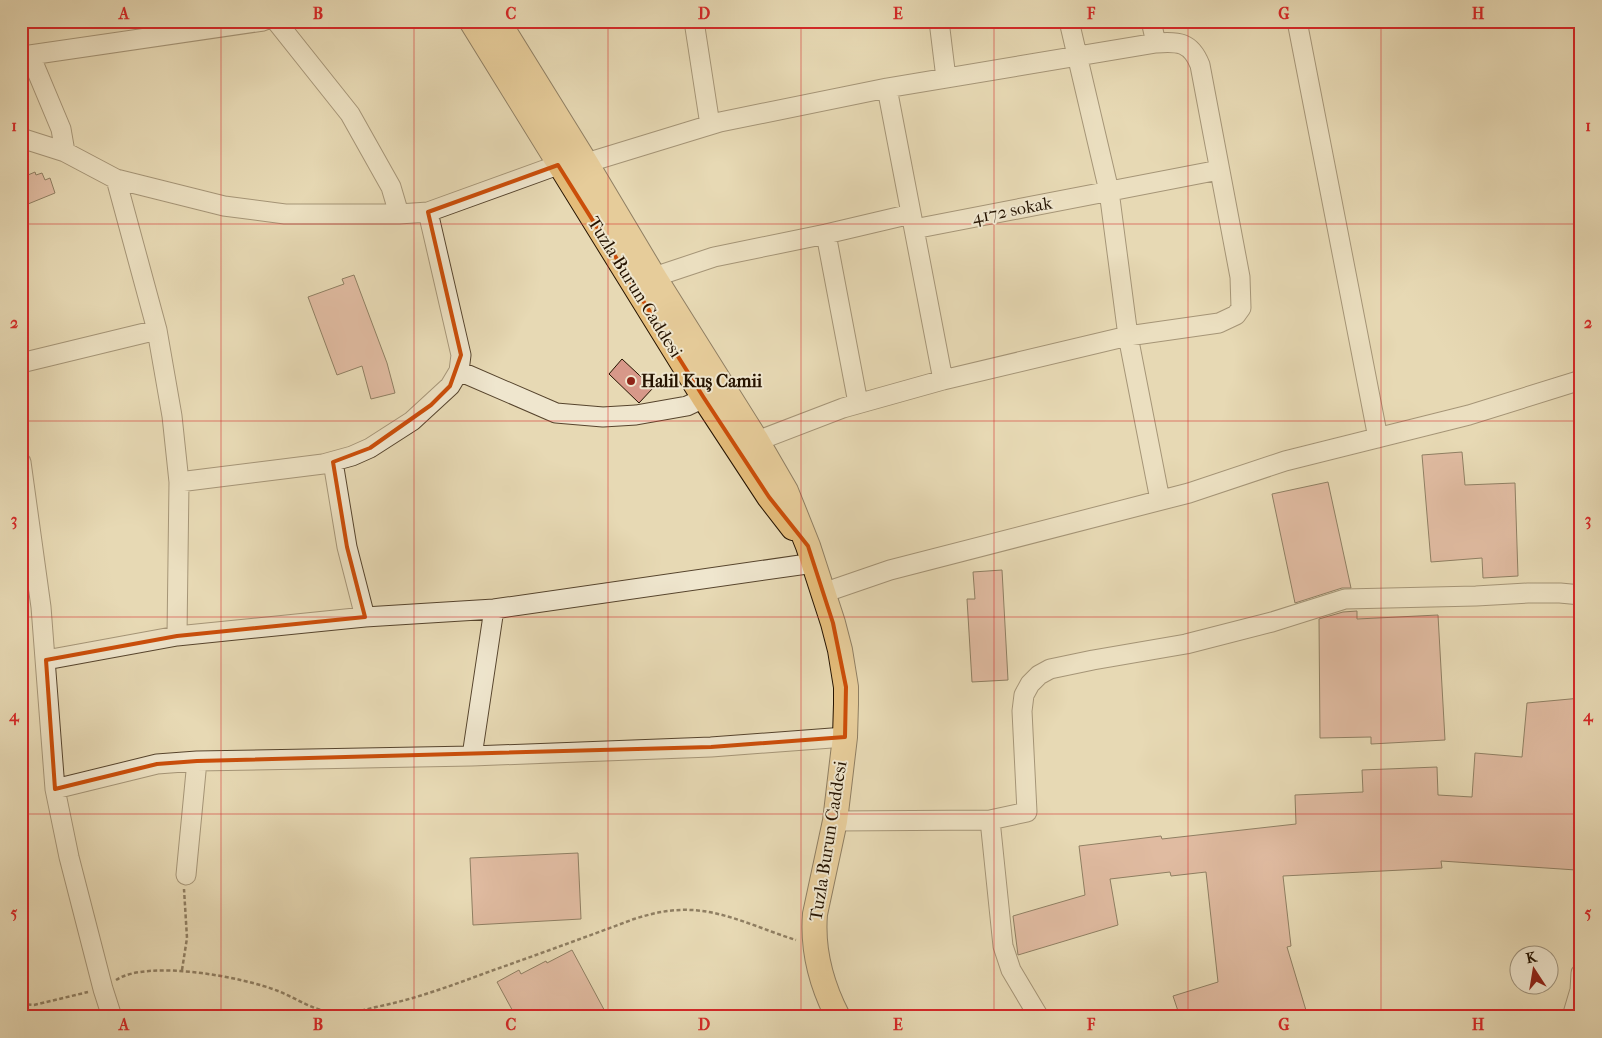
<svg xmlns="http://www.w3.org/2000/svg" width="1602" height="1038" font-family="'IM FELL French Canon',serif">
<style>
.building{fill:#d79889;stroke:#251300}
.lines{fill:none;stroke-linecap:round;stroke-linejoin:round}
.minor-casing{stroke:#56442d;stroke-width:21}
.major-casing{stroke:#251300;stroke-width:26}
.path{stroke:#251300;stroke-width:2.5;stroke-dasharray:4 2.5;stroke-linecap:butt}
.minor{stroke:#efe6ce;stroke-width:19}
.major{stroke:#e4bc7a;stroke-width:24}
.marked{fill:none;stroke:#cb4e0a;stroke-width:4;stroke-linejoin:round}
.grid{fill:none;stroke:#d62828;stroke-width:1;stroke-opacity:0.55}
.poi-dot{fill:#8f2418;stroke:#efe6ce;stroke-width:2}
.labels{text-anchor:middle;stroke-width:4;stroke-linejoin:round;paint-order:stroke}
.street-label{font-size:18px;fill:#251300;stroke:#efe6ce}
.poi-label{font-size:18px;font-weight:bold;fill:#251300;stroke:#efe6ce;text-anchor:start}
.neatline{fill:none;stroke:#d62828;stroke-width:2}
.grid-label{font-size:16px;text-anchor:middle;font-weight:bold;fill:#d62828}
</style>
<rect width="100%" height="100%" fill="#e7d9b4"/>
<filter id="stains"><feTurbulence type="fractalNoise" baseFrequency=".004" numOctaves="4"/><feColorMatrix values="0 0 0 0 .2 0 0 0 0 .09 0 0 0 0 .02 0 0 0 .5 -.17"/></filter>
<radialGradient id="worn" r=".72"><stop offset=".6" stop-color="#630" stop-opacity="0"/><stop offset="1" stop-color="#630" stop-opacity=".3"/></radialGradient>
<path class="building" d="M35 172 36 175 42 173 45 180 50 178 55 193 28 204 24 193 21 194V178Z
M354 275 387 363 395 393 371 399 362 366 337 375 308 297 344 284 342 279Z
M622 359 653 388 639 403 609 374Z
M1462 452 1465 485 1515 483 1518 576 1483 578 1482 558 1431 562 1422 455Z
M1328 482 1351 588H1342L1295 603 1272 494Z
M1002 570 1008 680 972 682 967 599H975L973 572Z
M1357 611V619L1438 615 1445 740 1371 744V737L1320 738 1319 619 1343 612Z
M1581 698V794L1576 870 1441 861 1442 868 1283 876 1291 946 1287 947 1308 1017H1180L1173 996 1218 982 1206 872 1171 876 1170 872 1110 879 1118 925 1018 955 1013 916 1085 895 1079 846 1161 836 1162 839 1296 824 1295 795 1363 792 1362 770 1437 767 1438 795 1472 797 1475 753 1522 757 1527 703Z
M578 853 581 919 473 925 470 858Z
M572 950 608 1017H516L497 982 519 970 521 974 546 961 547 963Z"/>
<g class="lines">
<g class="minor-casing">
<path id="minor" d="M276 21 350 114 391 187 399 214
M694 21 710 125
M939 21 946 78
M1069 21 1109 191 1128 336 1160 500
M1151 21 1156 43
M1297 21 1378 438
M887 88 943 380
M21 138 65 152 116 179 224 206 285 214H399L428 212 558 165
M65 152 61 129 30 55 263 21
M586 163 720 122 887 88 1156 43C1178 41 1191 42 1200 65L1240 277 1241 308 1236 315 1219 323 1128 336 943 380 843 408 757 441
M116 179 157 330 172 416 179 482 177 636
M914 229 1219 170
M826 234 858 403
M654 277 714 257 826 234 911 214
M21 363 157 330
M459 371 556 413 603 417 636 415 687 406 704 398
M21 462 41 607 55 789 69 857 103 989 112 1017
M333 462 347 547 365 617
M179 482 323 464 352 456 370 448 412 421 450 386 459 371 461 355 428 212
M823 593 890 570 1189 493 1285 461 1469 415 1581 380
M46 660 177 636 365 617 494 609 814 563
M472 756 494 609
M55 789 157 764 197 761 472 756 711 747 845 737
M990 820 1003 946 1011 970 1039 1017
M835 821 990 820 1027 812 1022 711 1024 695 1030 684 1039 675 1050 669 1093 660 1186 644 1272 622 1345 599 1476 596 1528 593H1560L1581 595
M186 875 197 761
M1572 1017 1580 990 1581 973"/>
</g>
<g class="major-casing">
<path id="major" d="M471 21 704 398 769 497 793 528
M498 21 586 163 654 277 757 441 786 491 808 546 833 623 840 650 846 687V704L845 737 835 821 815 914C812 951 821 984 838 1017"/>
</g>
<path class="path" d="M182 970 187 938 184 889
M116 980C148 959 243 977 278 991 296 998 312 1010 331 1012 346 1014 361 1011 376 1007 416 999 453 985 491 971 539 954 586 937 634 919 653 913 671 909 691 910 725 911 763 930 796 940
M21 1004 34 1005 88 992"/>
<use href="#minor" class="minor"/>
<use href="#major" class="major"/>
</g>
<path d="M0 0H1602V1038H0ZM558 165 704 398 769 497 808 546 833 623 846 687 845 737 711 747 197 761 157 764 55 789 46 660 177 636 365 617 347 547 333 462 370 448 431 405 450 386 461 355 428 212Z" fill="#e7d9b4" fill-opacity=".55" fill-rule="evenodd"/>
<path class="marked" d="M558 165 704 398 769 497 808 546 833 623 846 687 845 737 711 747 197 761 157 764 55 789 46 660 177 636 365 617 347 547 333 462 370 448 431 405 450 386 461 355 428 212Z"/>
<path class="grid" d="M221 21V1017M414 21V1017M608 21V1017M801 21V1017M994 21V1017M1188 21V1017M1381 21V1017M21 224H1581M21 421H1581M21 617H1581M21 814H1581"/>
<circle class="poi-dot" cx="631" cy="381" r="5"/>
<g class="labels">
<g class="street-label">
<text transform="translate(1012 210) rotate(-11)" y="6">4172 sokak</text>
<text transform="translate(635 287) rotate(58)" y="6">Tuzla Burun Caddesi</text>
<text transform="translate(828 841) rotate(-81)" y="6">Tuzla Burun Caddesi</text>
</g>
<g class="poi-label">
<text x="641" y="387">Halil Kuş Camii</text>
</g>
</g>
<rect width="1602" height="1038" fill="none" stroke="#e7d9b4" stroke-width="55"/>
<g transform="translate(1534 970) rotate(348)"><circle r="24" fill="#efe6ce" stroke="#9e927c"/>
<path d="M0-4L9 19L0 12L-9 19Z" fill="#8f2418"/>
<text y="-8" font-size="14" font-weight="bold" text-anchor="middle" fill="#251300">K</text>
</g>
<rect x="28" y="28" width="1546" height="982" class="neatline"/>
<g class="grid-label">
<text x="124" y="19">A</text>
<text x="318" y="19">B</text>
<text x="511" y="19">C</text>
<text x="704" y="19">D</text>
<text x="898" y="19">E</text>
<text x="1091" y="19">F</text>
<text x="1284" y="19">G</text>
<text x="1478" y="19">H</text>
<text x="14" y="131">1</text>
<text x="1588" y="131">1</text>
<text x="14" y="328">2</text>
<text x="1588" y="328">2</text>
<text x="14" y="525">3</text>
<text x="1588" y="525">3</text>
<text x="14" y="721">4</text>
<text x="1588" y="721">4</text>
<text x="14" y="918">5</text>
<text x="1588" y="918">5</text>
<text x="124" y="1030">A</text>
<text x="318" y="1030">B</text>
<text x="511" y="1030">C</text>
<text x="704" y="1030">D</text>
<text x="898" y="1030">E</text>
<text x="1091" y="1030">F</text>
<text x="1284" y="1030">G</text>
<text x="1478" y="1030">H</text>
</g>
<rect width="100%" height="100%" filter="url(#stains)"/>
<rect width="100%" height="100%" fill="url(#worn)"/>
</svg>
